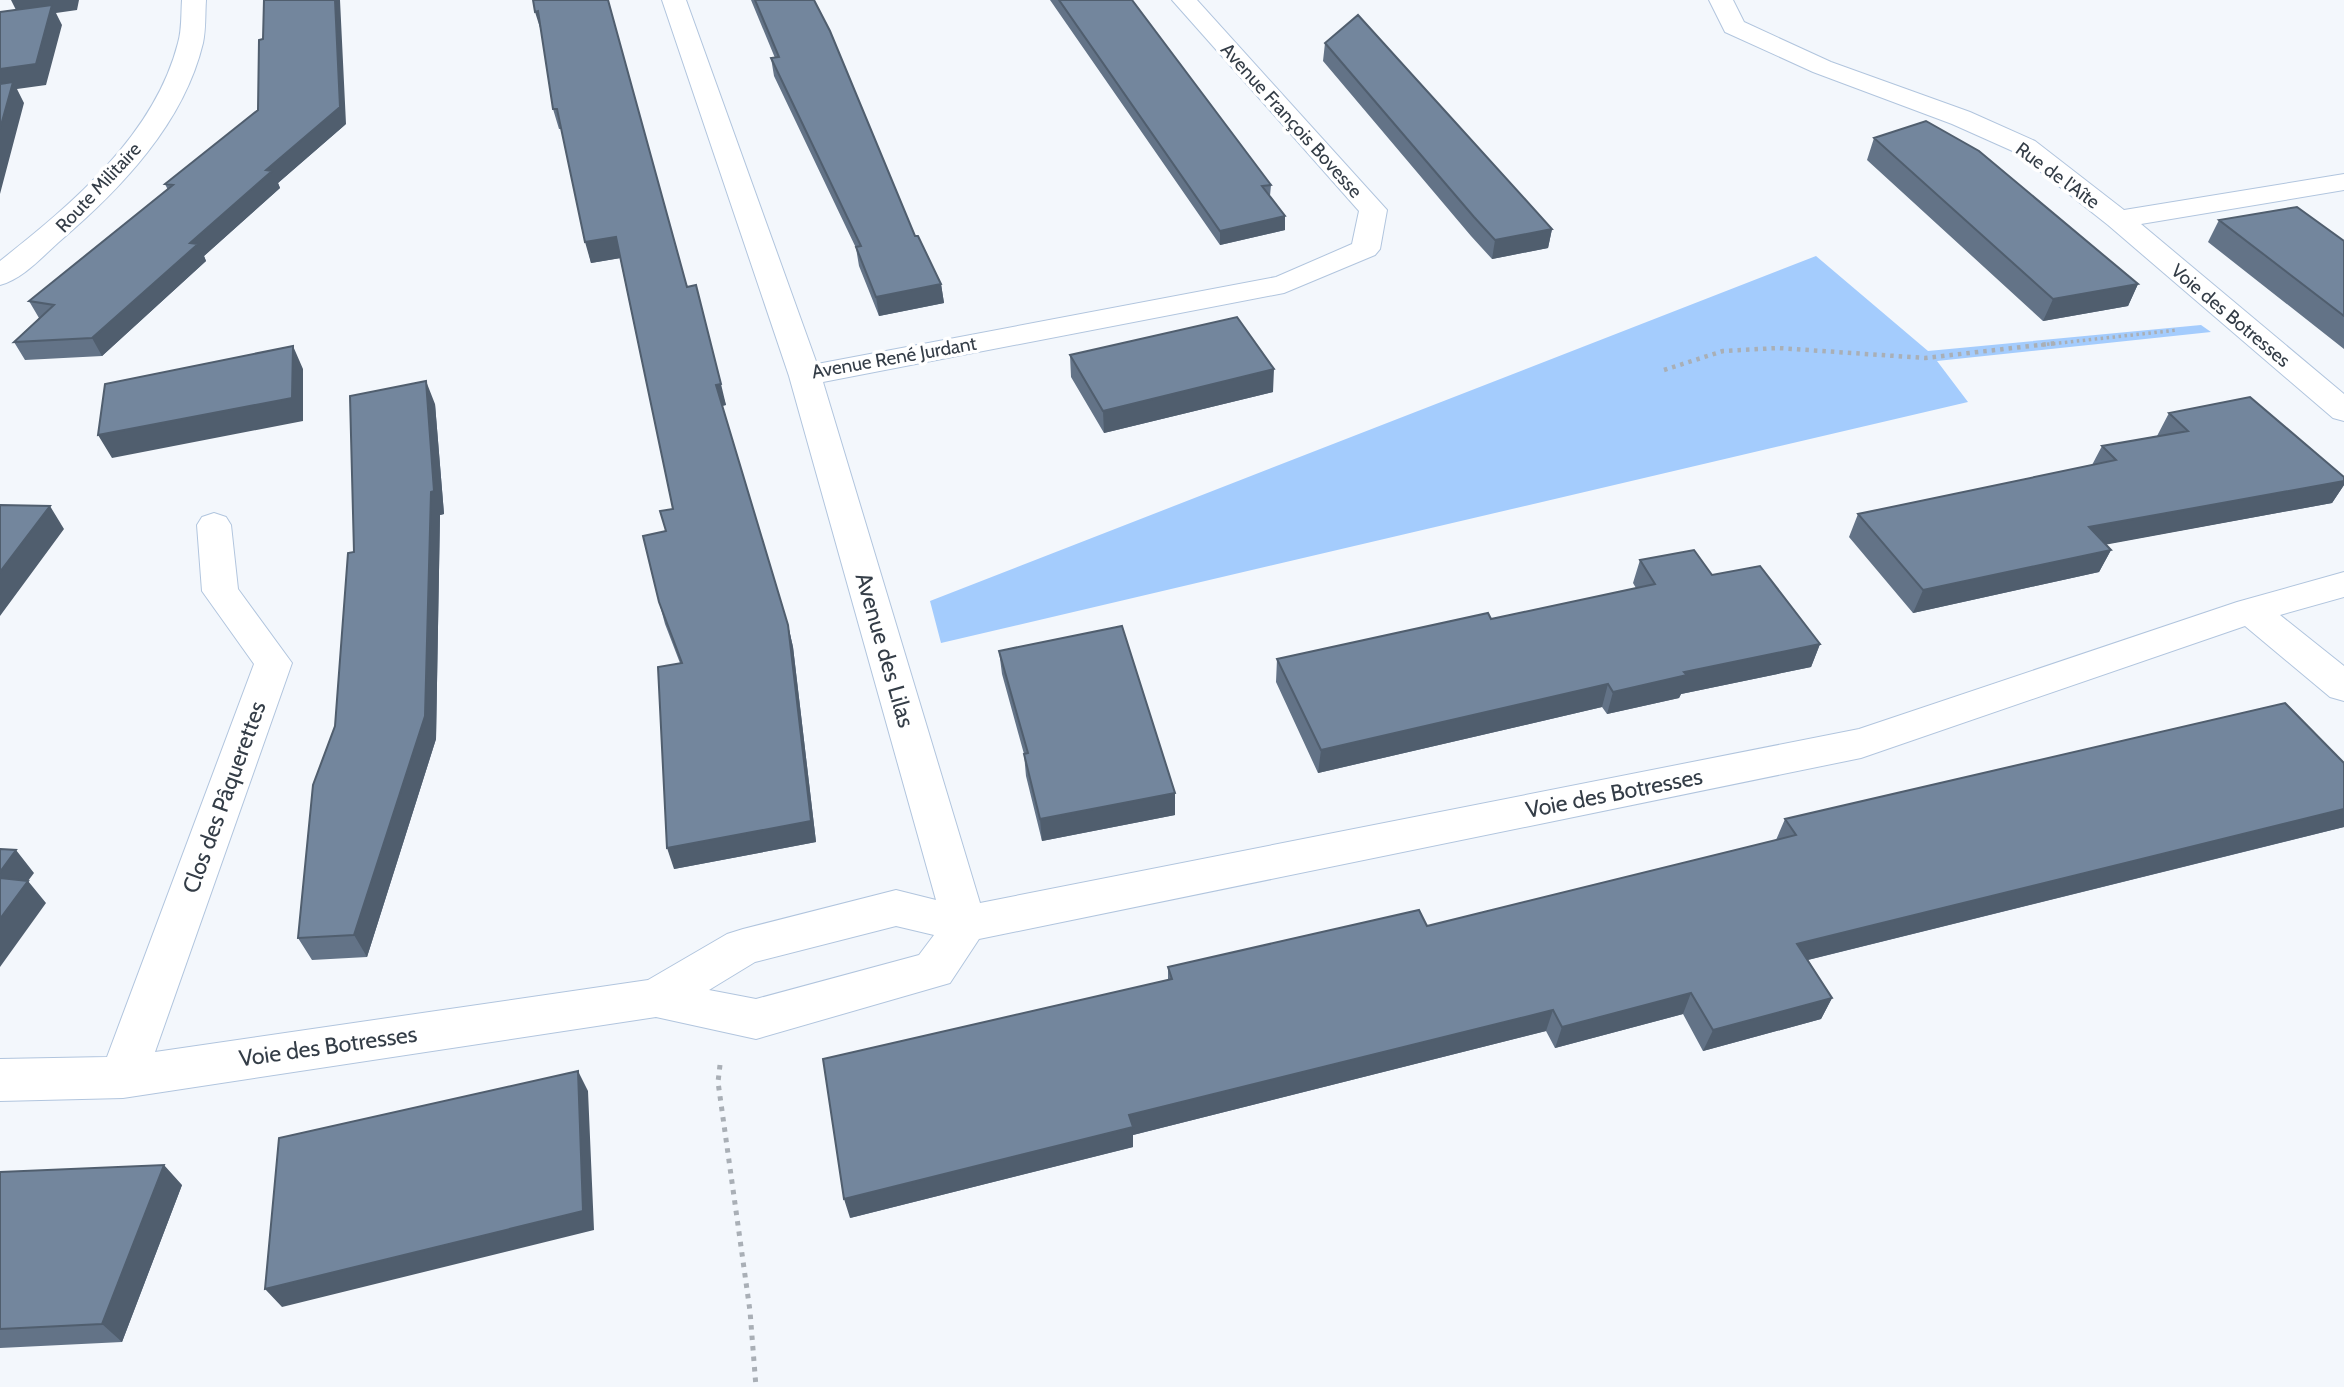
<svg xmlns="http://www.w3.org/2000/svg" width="2344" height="1387" font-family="Cabin,sans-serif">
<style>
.green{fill:#a4ccfd}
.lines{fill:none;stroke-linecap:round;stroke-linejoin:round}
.street-casing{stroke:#b1c5de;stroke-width:2}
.secondary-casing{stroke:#b1c5de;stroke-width:2}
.path-far2{stroke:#a9afb6;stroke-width:3.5;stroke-dasharray:2.5 3.5;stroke-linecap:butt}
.path-far1{stroke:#a9afb6;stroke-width:4.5;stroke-dasharray:3.5 5;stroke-linecap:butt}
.path{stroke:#a9afb6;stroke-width:5;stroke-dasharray:4.5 6;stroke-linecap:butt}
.street{fill:#fff;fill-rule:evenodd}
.secondary{fill:#fff;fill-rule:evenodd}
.wall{fill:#637387}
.shaded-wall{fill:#505e6e}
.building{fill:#73869d;stroke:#505e6e;stroke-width:2}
.labels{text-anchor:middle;stroke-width:7;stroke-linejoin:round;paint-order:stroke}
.far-street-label{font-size:19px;fill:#343d47;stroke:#fff}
.street-label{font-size:23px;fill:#343d47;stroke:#fff}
</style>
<rect width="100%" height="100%" fill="#f3f7fc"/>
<path class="green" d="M1816 256 1928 351 2201 325 2211 332 1937 361 1968 402 941 643 930 601Z"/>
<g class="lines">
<g class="street-casing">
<path id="street" d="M662 0H686L817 364 1276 277 1352 244 1359 211 1172 0H1197L1387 210 1380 249 1375 255 1284 293 823 382 980 903 1859 729 2237 602 2344 572V597L2280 615 2344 666V701L2330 697 2245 626 1861 758 979 939 950 983 756 1039 656 1017 123 1098 0 1101V1059L107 1057 254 664 202 591 197 525 202 517 214 513 226 517 231 525 238 589 292 663 155 1052 648 980 727 934 743 929 896 890 936 900 789 376ZM896 926 934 935 919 955 756 999 709 990 755 962Z
M1709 0H1733L1744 22 1831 62 1970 112 2035 141 2124 210 2344 174V190L2141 224 2344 394V421L2333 418 2108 225 2017 153 1952 124 1813 72 1725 32Z"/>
</g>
<g class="secondary-casing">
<path id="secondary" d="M182 0H206C205 14 206 29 203 43 184 123 121 189 60 241 43 256 23 279 0 285V261C72 204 154 136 178 43 182 30 181 14 182 0Z"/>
</g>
<path class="path-far2" d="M2041 345 2178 330"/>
<path class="path-far1" d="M1664 370 1723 351 1778 348 1925 358 2057 343"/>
<path class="path" d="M720 1065 718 1082 750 1311 756 1387"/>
<use href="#street" class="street"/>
<use href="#secondary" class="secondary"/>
</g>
<path class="wall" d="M751 0H814L915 236 941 284 944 303 879 316 859 266 856 248 774 76 771 58H775Z
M1050 0H1132L1271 185 1270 196 1285 216V230L1220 245Z
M541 31 687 287 726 405 722 406 788 625 793 647 816 842 674 869 680 663 665 624 659 602 666 531 673 509 620 258 591 263 561 129H559L553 109Z
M1325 43 1552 229 1548 248 1492 259 1471 236 1323 61Z
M346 124 278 183 280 188 204 256 206 261 102 356 25 360 14 342 39 318 29 301 168 190 165 184Z
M1874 138 2138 284 2128 306 2043 321 1867 160Z
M2219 220 2344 241V349L2208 242Z
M1070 355 1273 392 1104 433 1071 377Z
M435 404 444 514 440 515 436 739 367 957 312 960 298 938 335 726 354 552Z
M2169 413 2344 477V485L2332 503 2106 544 2111 550 2099 572 1913 613 1849 537 1858 514 2092 465 2102 446 2157 436Z
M1640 560 1712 575 1820 644 1811 667 1681 694 1679 698 1607 714 1602 707 1318 773 1276 682 1277 659 1491 619 1636 588 1633 583Z
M999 651 1175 793V815L1042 841 1026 776 1024 754 1002 674Z
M2344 763V827L1808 960 1832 998 1821 1019 1703 1051 1683 1014 1555 1048 1546 1031 1133 1135V1147L850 1218 1168 980V967L1427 926 1776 840 1785 819Z
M0 1172 182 1185 122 1342 0 1348Z"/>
<path class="shaded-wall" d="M11 0H79L77 10 56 13 62 25 46 85 17 89 24 103 0 194V69L20 18Z
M335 0H340L346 124 278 183 280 188 204 256 206 261 102 356 92 338 266 170Z
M538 11 541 31 535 12Z
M1285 216V230L1220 245V231Z
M1552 229 1548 248 1492 259 1495 240Z
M616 237 621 258 591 263 585 242Z
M941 284 944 303 879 316 876 297Z
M2138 284 2128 306 2043 321 2053 299Z
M293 346 303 369V421L112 458 98 435Z
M1274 369 1273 392 1104 433 1103 411Z
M426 381 435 404 444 514 440 515 436 739 367 957 354 935Z
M721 384 726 405 721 406 716 385Z
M2344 481V485L2332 503 2077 550 2089 527Z
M50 506 64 529 0 616V572Z
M2111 550 2099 572 1913 613 1923 590Z
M788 625 793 647 816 842 674 869 667 848Z
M1820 644 1811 667 1681 694 1679 698 1607 714 1613 692 1684 672Z
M1608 684 1602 707 1318 773 1321 750Z
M1175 793V815L1042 841 1040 819Z
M2344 809V827L1787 965 1797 944Z
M16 850 34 873 28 881 46 903 0 967V872Z
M1691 993 1683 1014 1555 1048 1562 1027Z
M1832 998 1821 1019 1703 1051 1713 1030Z
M1553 1010 1546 1031 1133 1135V1147L850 1218 844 1199 1129 1115Z
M578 1071 588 1091 594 1230 282 1307 265 1289Z
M164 1165 182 1185 122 1342 102 1324Z"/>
<path class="building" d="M264 0H335L340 107 266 170 272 171 190 243 198 244 92 338 14 342 54 305 29 301 173 185 165 184 258 110 259 40 263 39Z
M533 0H608L687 287 696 285 721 384 716 385 788 625 811 821 667 848 658 667 682 663 659 602 643 536 666 531 660 511 673 509 616 237 585 242 557 109H553L538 11 535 12Z
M755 0H814L830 31 915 236H918L941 284 876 297 856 247 861 246 771 58 779 57Z
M1059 0H1132L1271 185 1262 186 1285 216 1220 231Z
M52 5 36 64 0 69V12Z
M1358 15 1552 229 1495 240 1474 217 1325 43Z
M13 82 0 129V84Z
M1926 121 1979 151 2138 284 2053 299 1874 138Z
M2297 207 2344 241V316L2219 220Z
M1237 317 1274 369 1103 411 1070 355Z
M293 346 292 398 98 435 105 384Z
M426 381 434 491 431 492 425 716 354 935 298 938 313 785 335 726 348 553 354 552 350 396Z
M2250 397 2344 477V481L2089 527 2111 550 1923 590 1858 514 2116 460 2102 446 2188 431 2169 413Z
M0 505 50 506 0 572Z
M1694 550 1712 575 1760 566 1820 644 1684 672 1687 675 1613 692 1608 684 1321 750 1277 659 1488 613 1491 619 1655 584 1640 560Z
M1122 626 1175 793 1040 819 1024 754 1028 753 999 651Z
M2285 703 2344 763V809L1797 944 1832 998 1713 1030 1691 993 1562 1027 1553 1010 1129 1115 1133 1127 844 1199 823 1059 1172 979 1168 967 1419 910 1427 926 1796 835 1785 819Z
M0 849 16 850 0 872Z
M0 878 28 881 0 919Z
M578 1071 583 1211 265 1289 279 1138Z
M164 1165 102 1324 0 1329V1172Z"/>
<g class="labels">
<g class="far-street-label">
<text transform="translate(1292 120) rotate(48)" y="7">Avenue François Bovesse</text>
<text transform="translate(2058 175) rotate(36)" y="7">Rue de l'Aîte</text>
<text transform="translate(98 187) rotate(-47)" y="7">Route Militaire</text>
<text transform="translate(2231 315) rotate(40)" y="7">Voie des Botresses</text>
<text transform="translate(894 357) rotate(-10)" y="7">Avenue René Jurdant</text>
</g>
<g class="street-label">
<text transform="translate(885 650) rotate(74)" y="8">Avenue des Lilas</text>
<text transform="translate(1614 793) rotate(-11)" y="8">Voie des Botresses</text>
<text transform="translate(224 797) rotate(-70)" y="8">Clos des Pâquerettes</text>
<text transform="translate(328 1046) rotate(-8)" y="8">Voie des Botresses</text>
</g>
</g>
</svg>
